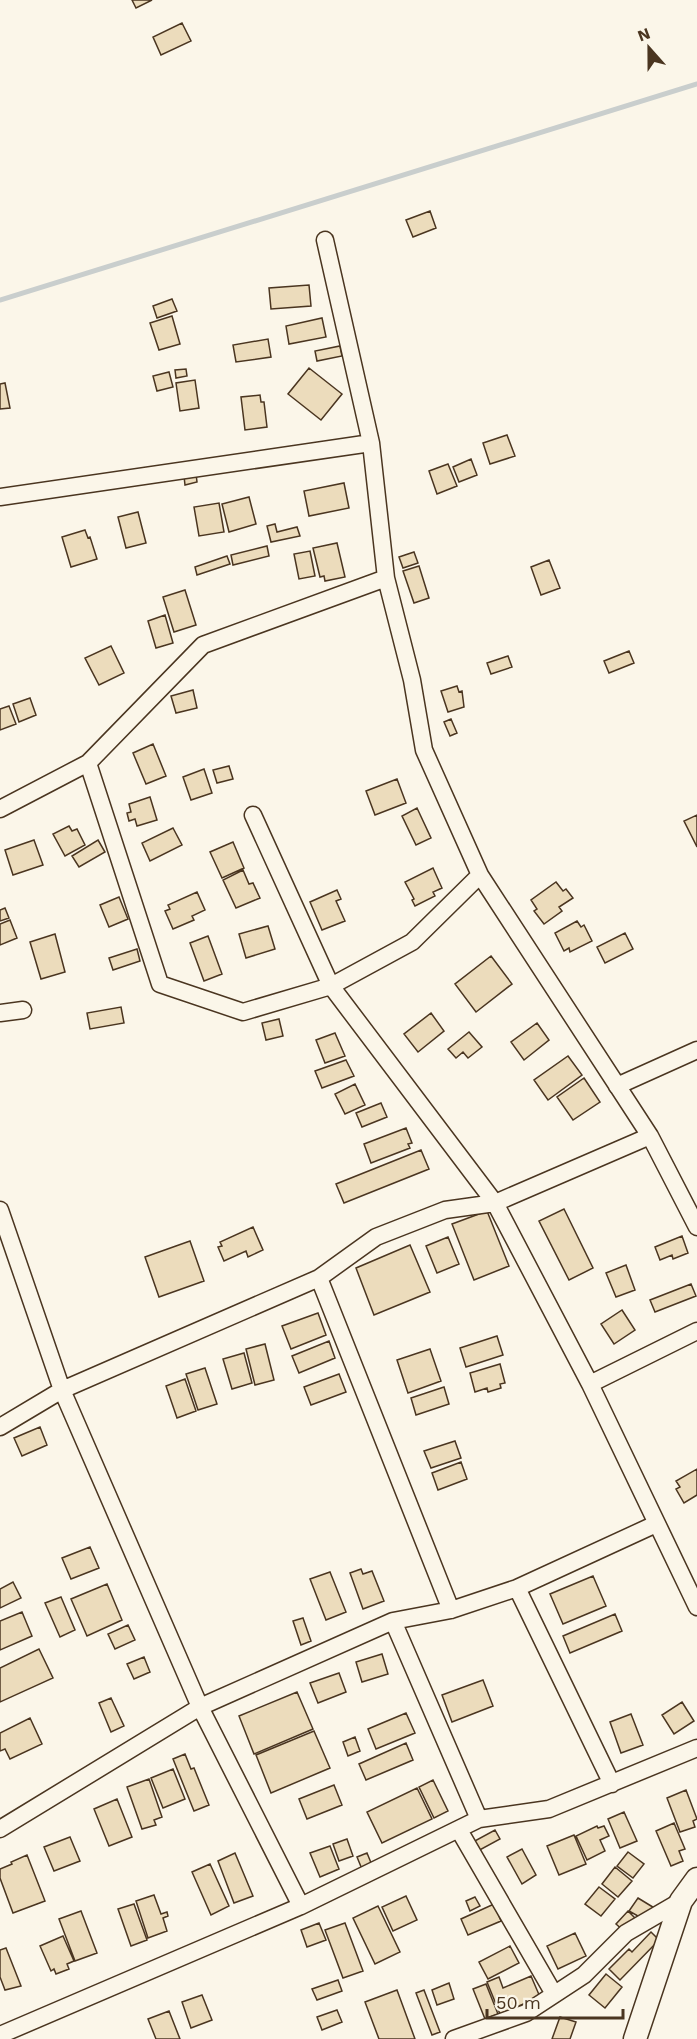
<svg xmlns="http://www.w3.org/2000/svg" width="697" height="2039" font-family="'Work Sans',sans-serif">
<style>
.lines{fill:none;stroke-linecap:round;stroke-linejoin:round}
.stream{stroke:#c9cecd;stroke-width:5}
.building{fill:#ecdcbc;stroke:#4a3520;stroke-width:1.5}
.street-casing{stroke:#4a3520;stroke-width:19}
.secondary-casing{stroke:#4a3520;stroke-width:25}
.street{stroke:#fbf6e9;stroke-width:16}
.secondary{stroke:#fbf6e9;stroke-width:22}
</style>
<rect width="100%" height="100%" fill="#fbf6e9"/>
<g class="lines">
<path class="stream" d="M0 300 697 84"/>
</g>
<path class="building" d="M132 0H152L136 8Z
M182 23 191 41 161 55 153 37Z
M430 211 436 228 413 237 406 220Z
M309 285 311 306 271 309 269 288Z
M172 299 177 311 157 318 153 306Z
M172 316 180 344 159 350 150 323Z
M322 318 326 337 289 344 286 326Z
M268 339 271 357 236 362 233 345Z
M340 346 342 356 317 361 315 351Z
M309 368 342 394 321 420 288 394Z
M186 369 187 376 176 378 175 370Z
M169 372 173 387 157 391 153 376Z
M195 380 199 408 180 411 176 383Z
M5 383 10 408 0 409V384Z
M260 395 261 402H264L267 427 245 430 241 397Z
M507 435 515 456 490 464 483 443Z
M471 459 477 475 459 482 453 467Z
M448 464 457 486 437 494 429 471Z
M196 474 197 482 185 485 184 476Z
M344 483 349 508 309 516 304 491Z
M249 497 256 524 229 532 222 504Z
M219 503 224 532 199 536 194 507Z
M138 512 146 543 126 548 118 517Z
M275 524 277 532 297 527 300 536 271 542 267 526Z
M85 530 88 538 90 537 97 559 71 567 62 537Z
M337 543 345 577 325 581 324 576 320 577 313 548Z
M267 546 269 556 233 565 231 555Z
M310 551 315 576 299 579 294 554Z
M414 552 418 563 403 568 399 557Z
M227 556 230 564 197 575 195 567Z
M549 560 560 588 541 595 531 567Z
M419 566 429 598 414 603 403 571Z
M185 590 196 625 174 632 163 597Z
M165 615 173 643 156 648 148 621Z
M111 646 124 673 99 685 85 658Z
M629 651 634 663 609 673 604 661Z
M508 656 512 667 491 674 487 663Z
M457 686 459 692 462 691 464 707 448 712 441 691Z
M193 690 197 708 176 713 171 696Z
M30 698 36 715 19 722 13 704Z
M9 706 16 724 0 730V709Z
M451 719 457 733 450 736 444 722Z
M153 744 166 776 146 784 133 753Z
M229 766 233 779 217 783 213 770Z
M204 769 212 793 191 800 183 777Z
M397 779 406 803 375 815 366 791Z
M150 797 157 820 137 826 135 819 129 821 127 813 131 812 129 804Z
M417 808 431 838 416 845 402 816Z
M697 815V847L684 821Z
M69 826 72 831 77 829 85 845 65 856 53 834Z
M173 828 182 845 150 861 142 843Z
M34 840 43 865 13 875 5 850Z
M98 840 105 852 79 867 72 856Z
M233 842 244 868 222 878 210 852Z
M433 868 442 888 433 892 435 896 415 906 412 900 414 899 405 882Z
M243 870 249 884 253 883 260 898 236 908 223 880Z
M556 882 563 891 566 889 573 898 559 907 562 911 544 924 534 911 537 909 531 900Z
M337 890 341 899 336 901 345 921 322 930 310 902Z
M197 892 205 910 192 916 194 920 173 929 165 911 170 909 168 905Z
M119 897 128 919 109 927 100 905Z
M5 908 9 918 0 921V910Z
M10 920 17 938 0 945V924Z
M577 921 581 927 584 925 592 941 570 952 569 948 564 951 555 933Z
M268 926 275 949 246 958 239 934Z
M625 933 633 949 605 963 597 947Z
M55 934 65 972 41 979 30 942Z
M208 936 222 974 204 981 190 943Z
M137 949 140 961 113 970 109 958Z
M491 956 512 984 476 1012 455 984Z
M121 1007 124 1023 90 1029 87 1013Z
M431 1013 444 1031 418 1052 404 1034Z
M279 1019 283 1036 266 1040 262 1023Z
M537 1023 549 1040 524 1060 511 1042Z
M469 1032 482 1047 468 1058 463 1052 456 1058 448 1049Z
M335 1033 345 1056 325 1063 316 1040Z
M568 1056 582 1075 548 1100 534 1080Z
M346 1060 354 1076 322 1088 315 1071Z
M584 1078 600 1102 573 1120 557 1097Z
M355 1084 365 1105 345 1114 335 1094Z
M381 1103 387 1117 362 1127 356 1113Z
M406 1128 412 1143 408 1144 410 1148 371 1163 364 1144Z
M421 1150 429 1169 344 1203 336 1184Z
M564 1209 593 1268 569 1280 539 1221Z
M487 1211 509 1266 474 1280 452 1224Z
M253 1227 263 1250 248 1257 246 1251 224 1261 218 1247 222 1246 220 1242Z
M682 1236 688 1253 673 1259 672 1255 660 1260 655 1247Z
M448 1237 459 1264 437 1273 426 1246Z
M190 1241 204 1281 159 1297 145 1257Z
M410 1245 430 1292 374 1315 356 1268Z
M626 1265 635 1290 616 1297 606 1273Z
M691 1284 696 1296 655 1312 650 1300Z
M622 1310 635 1330 614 1344 601 1324Z
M318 1313 326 1335 291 1349 282 1326Z
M497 1336 503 1355 466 1367 460 1348Z
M329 1341 335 1358 299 1373 292 1356Z
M265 1344 274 1380 255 1385 246 1349Z
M430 1349 441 1381 408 1393 397 1360Z
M244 1353 252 1383 232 1389 223 1359Z
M500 1364 505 1383 500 1384 501 1388 488 1392 487 1388 475 1392 470 1373Z
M205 1368 217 1404 198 1410 186 1374Z
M339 1374 346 1392 311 1405 304 1387Z
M185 1379 196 1411 177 1418 166 1386Z
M444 1387 449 1404 416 1415 411 1398Z
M40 1427 47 1445 22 1456 14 1438Z
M455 1441 461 1458 431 1468 424 1451Z
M461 1462 467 1479 438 1490 432 1473Z
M697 1469V1495L684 1503 676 1489 680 1487 676 1481Z
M90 1547 99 1568 71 1579 62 1558Z
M361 1569 363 1574 372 1571 384 1601 363 1609 350 1573Z
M330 1572 346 1612 326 1620 310 1579Z
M593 1576 606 1606 563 1624 550 1594Z
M13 1582 21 1598 0 1608V1589Z
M107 1584 122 1620 87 1636 71 1599Z
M61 1597 75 1630 60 1637 45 1603Z
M22 1612 32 1636 0 1650V1621Z
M615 1614 622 1631 570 1653 563 1636Z
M303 1618 311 1641 301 1645 293 1621Z
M128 1625 135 1640 115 1649 108 1634Z
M39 1649 53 1678 0 1702V1668Z
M382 1654 388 1674 362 1682 356 1662Z
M144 1657 150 1672 134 1679 127 1664Z
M339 1673 346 1692 318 1703 310 1683Z
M483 1680 493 1706 452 1722 442 1695Z
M297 1692 313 1729 254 1754 239 1716Z
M111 1698 124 1726 111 1732 99 1703Z
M682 1702 694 1721 674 1734 662 1715Z
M406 1713 415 1733 376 1749 368 1729Z
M631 1714 643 1745 621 1753 610 1722Z
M30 1718 42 1744 10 1759 5 1749 0 1751V1733Z
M314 1731 330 1768 271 1793 256 1755Z
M355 1737 360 1751 348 1756 343 1742Z
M406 1743 413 1760 366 1780 359 1764Z
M185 1754 191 1769 194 1768 209 1805 194 1811 173 1759Z
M173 1769 185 1799 163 1808 151 1778Z
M149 1779 162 1817 154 1820 156 1825 142 1829 127 1787Z
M433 1780 448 1811 434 1818 419 1787Z
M334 1785 342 1805 307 1819 299 1799Z
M417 1788 432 1819 382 1843 367 1812Z
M686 1790 697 1819 693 1821 695 1827 680 1832 667 1798Z
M117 1799 132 1837 109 1846 94 1809Z
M624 1812 637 1841 620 1848 608 1819Z
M674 1823 685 1849 679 1851 683 1861 671 1866 656 1831Z
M597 1826 598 1828 604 1826 609 1836 600 1840 605 1851 587 1860 576 1836Z
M495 1830 500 1839 476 1852 471 1843Z
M574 1835 586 1864 559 1875 547 1846Z
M70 1837 80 1861 54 1871 44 1847Z
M347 1839 353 1856 339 1861 333 1844Z
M330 1846 339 1869 320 1877 310 1853Z
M522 1849 536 1875 522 1884 507 1857Z
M628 1852 644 1864 633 1878 617 1866Z
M235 1853 253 1896 234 1903 218 1861Z
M367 1853 374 1870 364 1874 357 1857Z
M27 1855 45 1901 13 1913 0 1878V1869L12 1864 11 1862Z
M210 1864 229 1906 211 1915 192 1872Z
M615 1867 632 1881 618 1897 602 1884Z
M599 1887 615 1899 601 1916 585 1904Z
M154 1895 161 1914 167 1912 168 1916 163 1918 167 1931 148 1938 136 1901Z
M406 1896 417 1920 393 1931 382 1907Z
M475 1897 480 1906 470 1911 466 1901Z
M638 1898 656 1909 645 1920 629 1911Z
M134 1904 147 1940 131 1946 118 1909Z
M494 1904 501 1921 468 1935 461 1919Z
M378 1906 400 1952 375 1964 353 1918Z
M81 1911 97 1953 75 1961 59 1919Z
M628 1911 637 1920 626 1933 616 1924Z
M319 1923 326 1940 307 1947 301 1930Z
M345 1923 363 1971 343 1978 325 1930Z
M651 1932 659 1940 620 1980 609 1969 629 1949 632 1952Z
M575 1933 586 1956 558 1969 547 1946Z
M63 1936 74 1961 67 1964 69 1969 56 1974 54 1969 51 1971 40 1946Z
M510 1946 519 1963 488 1979 479 1962Z
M6 1948 21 1986 5 1990 0 1977V1950Z
M606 1974 622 1987 605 2008 589 1995Z
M531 1976 540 1997 500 2014 487 1982 499 1977 503 1988Z
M338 1980 342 1991 317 2000 312 1989Z
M449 1983 454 1999 437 2005 432 1990Z
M486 1984 498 2014 485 2019 473 1989Z
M397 1990 415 2039H379L365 2002Z
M424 1990 440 2032 432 2035 416 1993Z
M202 1995 212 2020 191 2028 182 2002Z
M337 2010 342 2022 322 2030 317 2017Z
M169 2011 180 2039H156L148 2019Z
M560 2017 576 2022 570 2039H552Z"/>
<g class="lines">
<g class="street-casing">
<path id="street" d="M325 240 371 443 386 578 412 680 424 750 480 875 650 1136 697 1227
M0 497 371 443
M88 763 160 984 243 1012 331 986 412 942 480 875
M0 809 88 763 203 645 386 578
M253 815 331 986 495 1203 590 1384 697 1607
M0 1013 23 1010
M617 1086 697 1050
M0 1210 62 1390 200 1707 301 1906
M319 1278 451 1610
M590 1384 697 1331
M0 1427 62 1390 319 1278 376 1237 445 1210 495 1203 650 1136
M517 1588 612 1784
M393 1621 479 1819
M0 1829 200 1707 393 1621 451 1610 517 1588 656 1524
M459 1830 554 1994
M0 2035 301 1906 479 1819 549 1809 697 1748
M454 2039 526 2013 584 1975 626 1933 681 1901"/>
</g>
<g class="secondary-casing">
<path id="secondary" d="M635 2039 681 1901 697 1879"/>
</g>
<use href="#street" class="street"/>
<use href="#secondary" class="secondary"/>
</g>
<g transform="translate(649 48) rotate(339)" stroke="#fbf6e9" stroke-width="4.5" paint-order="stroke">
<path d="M0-4.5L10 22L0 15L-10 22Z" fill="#4a3520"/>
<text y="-9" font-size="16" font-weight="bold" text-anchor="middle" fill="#4a3520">N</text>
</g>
<path d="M487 2009v9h136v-9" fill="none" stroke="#4a3520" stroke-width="3"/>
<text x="496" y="2009" font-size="18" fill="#4a3520" stroke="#fbf6e9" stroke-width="4.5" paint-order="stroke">50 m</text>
</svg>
